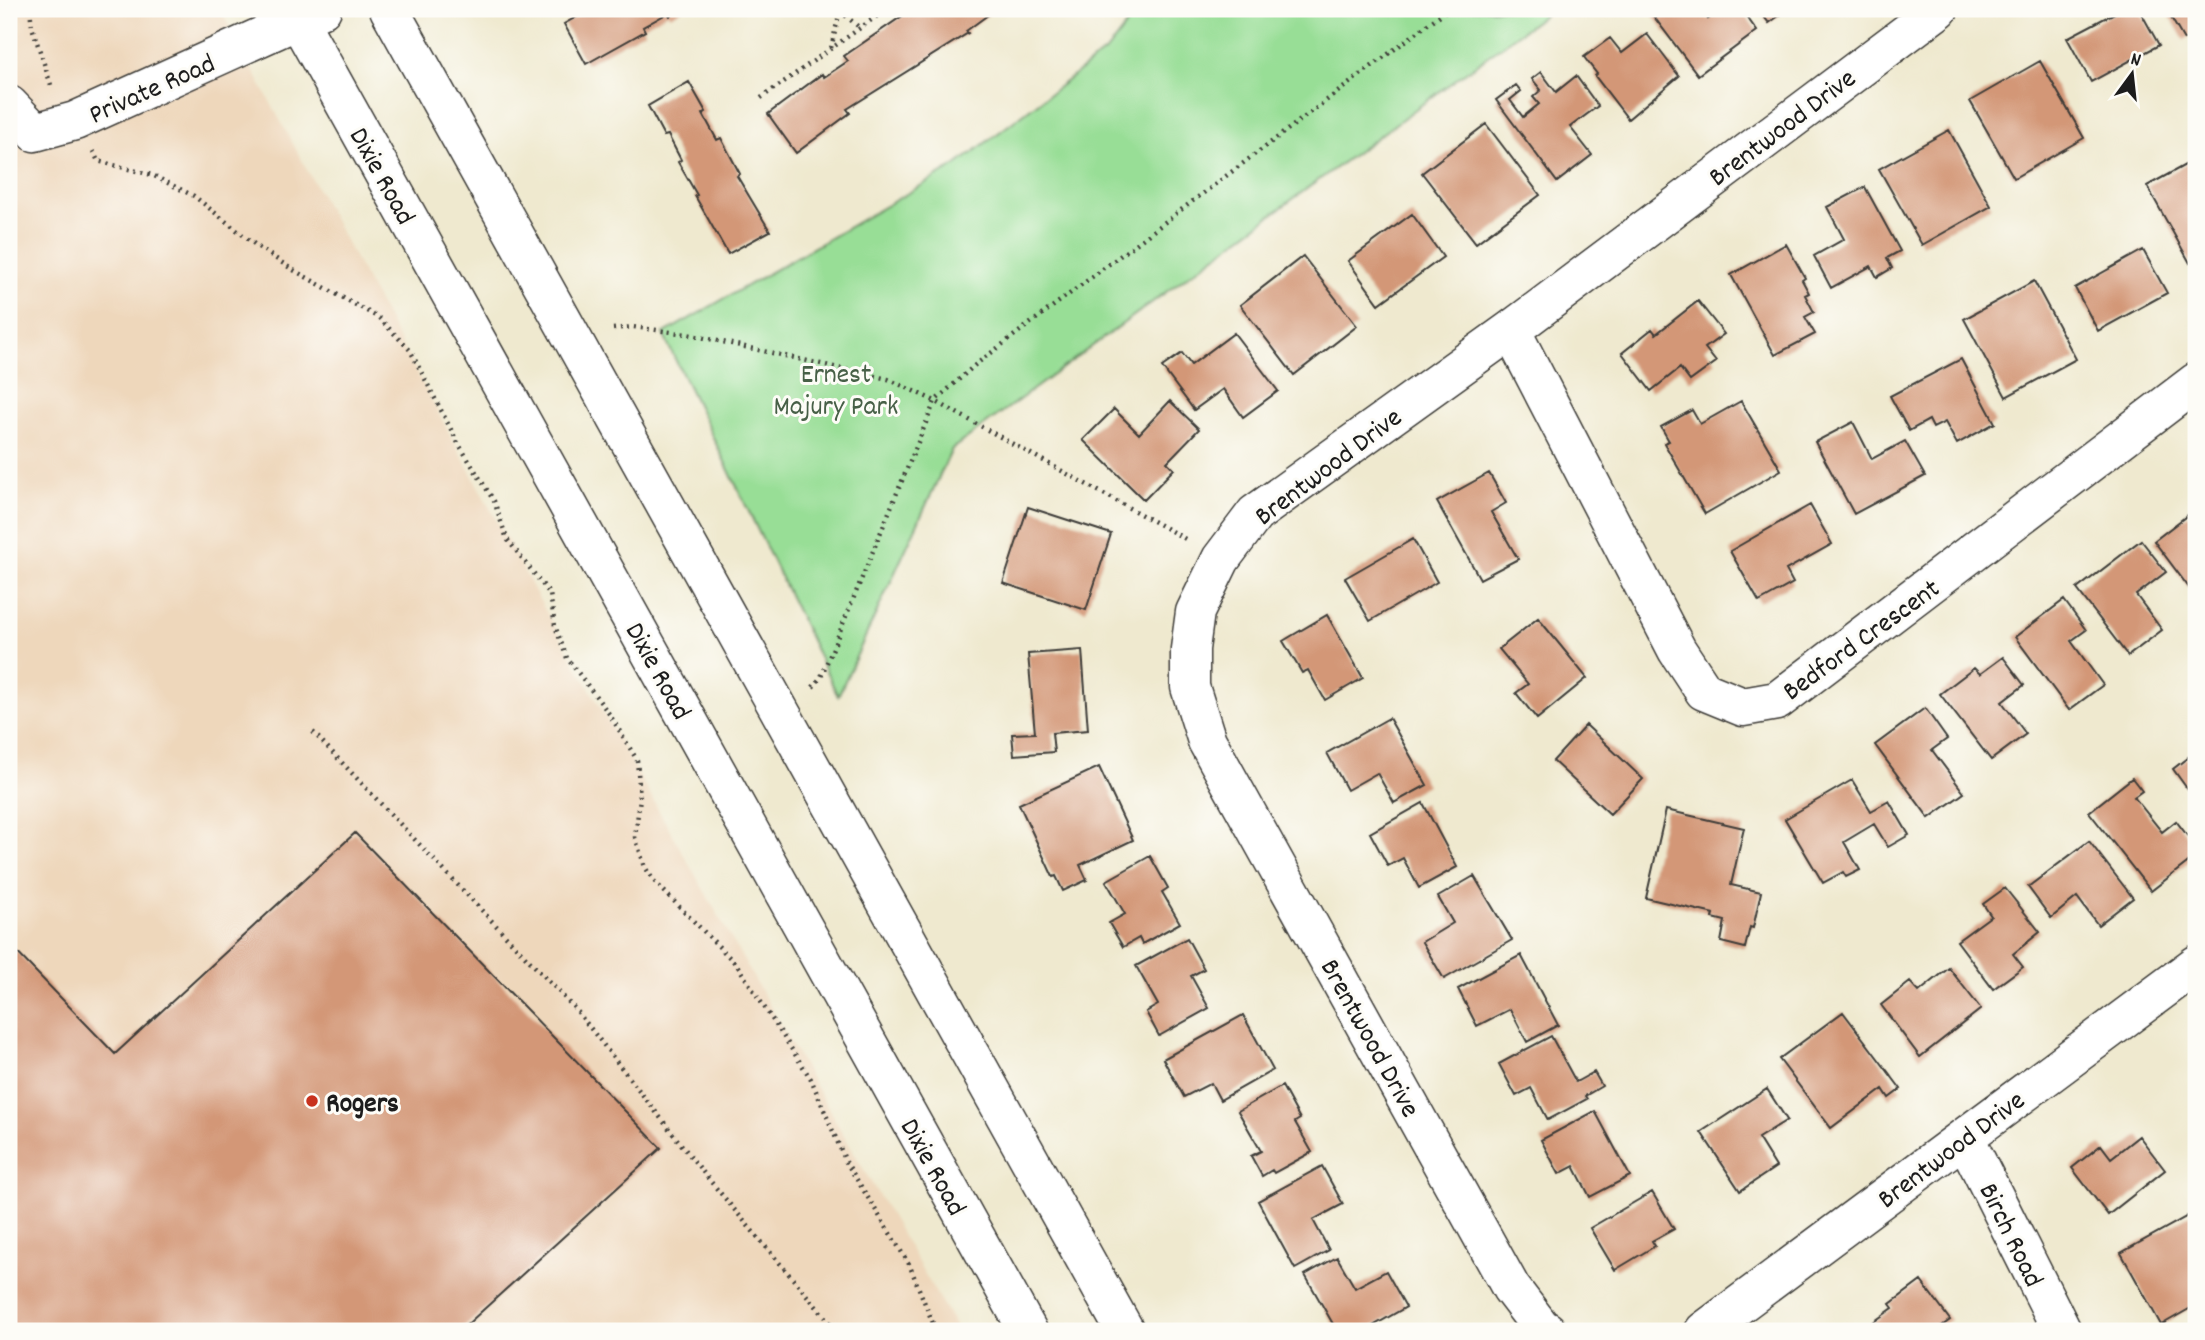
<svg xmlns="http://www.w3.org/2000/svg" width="2205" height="1340" font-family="Dekko,sans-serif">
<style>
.built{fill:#eed7bb}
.green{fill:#98de96;stroke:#5a7d59;stroke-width:2}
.building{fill:#d39777}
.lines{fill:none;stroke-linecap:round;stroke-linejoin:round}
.minor-casing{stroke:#3c3b37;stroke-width:41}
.major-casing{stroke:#3c3b37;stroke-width:41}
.path{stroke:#3c3b37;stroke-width:4.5;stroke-dasharray:2 5;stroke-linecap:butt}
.minor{stroke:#fff;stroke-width:38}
.major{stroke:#fff;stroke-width:38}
.poi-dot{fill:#c8321e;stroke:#fdfcf7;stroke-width:2.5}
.labels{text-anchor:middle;stroke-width:6;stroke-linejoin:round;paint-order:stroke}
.street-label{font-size:28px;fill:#1c1c1c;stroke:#fdfcf7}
.park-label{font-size:28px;fill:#476047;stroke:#fdfcf7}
.poi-label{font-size:28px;font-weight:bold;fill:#1c1c1c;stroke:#fdfcf7;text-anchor:start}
</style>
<rect width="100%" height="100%" fill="#fdfcf7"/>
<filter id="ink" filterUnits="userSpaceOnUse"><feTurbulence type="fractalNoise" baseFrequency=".0143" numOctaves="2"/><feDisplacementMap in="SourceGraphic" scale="14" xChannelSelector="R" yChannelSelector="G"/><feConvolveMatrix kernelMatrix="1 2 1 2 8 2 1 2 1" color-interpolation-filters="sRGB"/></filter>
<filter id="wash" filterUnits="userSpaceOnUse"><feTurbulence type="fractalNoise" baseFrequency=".00686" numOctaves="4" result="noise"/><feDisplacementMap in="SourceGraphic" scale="28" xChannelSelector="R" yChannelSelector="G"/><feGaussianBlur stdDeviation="1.57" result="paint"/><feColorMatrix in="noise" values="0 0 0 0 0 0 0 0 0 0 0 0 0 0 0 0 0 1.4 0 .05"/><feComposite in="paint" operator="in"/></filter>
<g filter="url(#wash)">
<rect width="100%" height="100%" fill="#efe9cf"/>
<path class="built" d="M9 9H220L545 610 811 1079 958 1331H9Z"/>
<path class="green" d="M1139 9H1552L952 449 838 696 663 334 955 166 1107 50Z"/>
<g id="blocks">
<path class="building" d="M591 9H683L670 16 668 13 643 27 645 31 586 64 564 24Z
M919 9H996L966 31 968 33 847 109 850 113 796 153 768 114 822 74 824 77 848 61 844 56 911 10 913 13Z
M1648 9H1701L1708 19 1722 9H1741L1757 31 1698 75Z
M1758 9H1788L1769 23Z
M2122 9H2139L2159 45 2091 82 2067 38Z
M2166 9H2196V33L2184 40Z
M1647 34 1679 76 1628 119 1595 76 1597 74 1584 57 1610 38 1622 53Z
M2040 61 2084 138 2014 178 1970 101Z
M1541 72 1556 92 1576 76 1598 106 1570 127 1592 155 1557 182 1496 100 1516 85 1521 91 1510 100 1523 117 1539 104 1533 97 1541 90 1532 79Z
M689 82 706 112 703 114 717 140 721 138 740 174 737 176 770 231 728 254 695 196 697 195 678 162 681 160 668 135 664 136 648 106Z
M1486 124 1540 195 1476 243 1422 173Z
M1949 130 1991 206 1922 245 1879 169Z
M2196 159V259L2190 263 2147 186Z
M1865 187 1900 251 1887 258 1892 268 1877 277 1871 266 1831 288 1814 256 1844 239 1827 207Z
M1412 214 1443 257 1379 304 1348 261Z
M1786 244 1805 278 1802 280 1809 293 1805 295 1814 312 1805 317 1815 334 1775 355 1731 275Z
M2143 250 2167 293 2098 331 2075 288Z
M1303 256 1357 326 1294 375 1240 305Z
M2034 281 2076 359 2006 397 1964 319Z
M1698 301 1724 334 1705 348 1716 362 1690 381 1680 368 1651 391 1622 353 1652 329 1656 334Z
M1234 333 1278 391 1243 417 1223 389 1194 410 1162 367 1182 353 1191 365Z
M1961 359 1995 423 1957 444 1945 422 1933 428 1929 420 1909 431 1890 396Z
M1170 401 1199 429 1167 462 1174 469 1144 500 1083 440 1114 409 1139 434Z
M1741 401 1781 470 1705 514 1664 443 1669 441 1661 427 1692 410 1700 424Z
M1853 422 1872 459 1905 441 1925 476 1854 514 1815 442Z
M1489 473 1506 503 1491 512 1518 559 1480 579 1437 502Z
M1810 505 1832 544 1786 570 1793 583 1759 602 1730 551Z
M1028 507 1111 534 1086 610 1003 583Z
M2189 514 2196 524V597L2154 541Z
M1413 539 1437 582 1370 621 1345 578Z
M2141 540 2166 572 2136 595 2162 630 2128 656 2077 589Z
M2064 600 2086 630 2071 641 2103 685 2069 710 2015 637Z
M1327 615 1363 678 1325 700 1308 670 1302 673 1283 641Z
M1538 618 1587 678 1537 719 1516 693 1528 684 1499 649Z
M1082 650 1088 730 1052 733 1054 752 1014 755 1012 734 1035 733 1028 654Z
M2003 657 2024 685 2002 702 2026 734 1991 760 1940 694 1974 668 1980 674Z
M1925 708 1947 739 1932 750 1964 793 1929 818 1875 745Z
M1389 718 1427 785 1394 803 1377 773 1347 790 1327 753Z
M1586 725 1643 779 1610 814 1553 761Z
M2196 751V801L2173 769Z
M1099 767 1133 840 1080 865 1087 880 1063 891 1056 876 1053 877 1019 804Z
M2132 778 2142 791 2134 797 2162 832 2176 821 2196 847V856L2151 891 2089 812Z
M1852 780 1871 811 1889 801 1909 835 1888 847 1874 824 1844 842 1860 870 1846 877 1843 872 1823 883 1785 819Z
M1423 803 1457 867 1419 888 1403 858 1388 866 1370 833Z
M1666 810 1744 828 1731 885 1761 892 1753 928 1750 927 1745 948 1721 942 1725 921 1713 918 1714 914 1646 898Z
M355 833 661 1148 460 1331H9V944L115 1054Z
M2089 841 2133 898 2098 925 2077 897 2051 918 2028 887Z
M1150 856 1168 888 1162 892 1180 923 1142 944 1139 938 1123 947 1109 923 1125 914 1106 881Z
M1474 876 1512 940 1444 979 1422 942 1453 923 1438 897Z
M2005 888 2040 932 2013 954 2023 967 1993 989 1957 941 1991 916 1983 904Z
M1187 938 1204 969 1191 976 1209 1008 1159 1036 1146 1012 1158 1005 1136 966Z
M1521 955 1558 1025 1527 1042 1510 1009 1477 1026 1458 989Z
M1949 968 1981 1009 1920 1057 1881 1005 1910 982 1919 992Z
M1843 1012 1901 1089 1889 1098 1883 1089 1831 1128 1779 1059Z
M1243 1015 1273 1070 1220 1100 1211 1083 1184 1097 1163 1059Z
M1551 1036 1576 1082 1594 1072 1602 1086 1585 1096 1587 1099 1548 1120 1531 1088 1516 1096 1499 1064Z
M1282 1086 1300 1119 1295 1122 1312 1152 1274 1173 1272 1170 1262 1176 1251 1156 1261 1151 1238 1111Z
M1767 1089 1787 1120 1758 1138 1776 1167 1740 1191 1701 1132Z
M1595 1111 1630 1176 1590 1197 1574 1166 1559 1174 1541 1140Z
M2139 1136 2165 1170 2108 1215 2072 1168 2101 1145 2111 1158Z
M1322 1166 1343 1204 1313 1220 1329 1250 1295 1269 1258 1201Z
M1652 1192 1674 1229 1652 1241 1655 1246 1615 1270 1590 1228Z
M2195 1212 2196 1305 2161 1325 2121 1253Z
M1337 1257 1355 1288 1386 1271 1406 1307 1364 1331H1337L1305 1275Z
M1921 1281 1950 1320 1935 1331H1867L1865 1328 1893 1308 1890 1304Z"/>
</g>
</g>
<g filter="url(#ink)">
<use href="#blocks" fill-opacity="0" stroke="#3c3b37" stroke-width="2"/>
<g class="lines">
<g class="minor-casing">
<path id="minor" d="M9 105 35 132 75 121 322 9
M1511 330 1677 650 1704 691 1743 707 1777 701 2196 382
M1965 1138 2062 1331
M1547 1331 1543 1330 1511 1288 1207 741 1190 687V649L1195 612 1221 559 1255 514 1511 330 1939 9
M1704 1331 2196 965"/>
</g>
<g class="major-casing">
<path id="major" d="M292 9 1028 1331
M389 9 1125 1331"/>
</g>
<path class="path" d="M30 9 32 27 52 88
M840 11 860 28
M831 48 840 11 839 9
M761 98 887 9
M93 151 98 161 152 175 194 196 258 247 290 268 379 318 410 350 458 443 494 501 507 539 550 594 555 626 567 658 610 715 637 760 640 798 635 837 645 867 654 881 737 965 811 1079 846 1162 909 1264 936 1331
M613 329 633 327 687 334 888 379 935 401 1189 541
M813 687 821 677 935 401 975 365 1448 9
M313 732 577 1011 706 1176 837 1331"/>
<use href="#minor" class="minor"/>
<use href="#major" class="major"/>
</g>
</g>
<circle class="poi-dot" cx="312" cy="1101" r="7"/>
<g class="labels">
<g class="street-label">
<text transform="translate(151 87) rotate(-24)" y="10">Private Road</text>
<text transform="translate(1781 126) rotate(-37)" y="10">Brentwood Drive</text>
<text transform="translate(384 175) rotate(61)" y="10">Dixie Road</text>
<text transform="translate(1327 465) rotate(-37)" y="10">Brentwood Drive</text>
<text transform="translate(1860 638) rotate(-36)" y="10">Bedford Crescent</text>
<text transform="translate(660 670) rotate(61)" y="10">Dixie Road</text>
<text transform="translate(1372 1037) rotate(61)" y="10">Brentwood Drive</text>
<text transform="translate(1950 1148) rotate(-37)" y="10">Brentwood Drive</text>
<text transform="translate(935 1166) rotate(61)" y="10">Dixie Road</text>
<text transform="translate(2013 1234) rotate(64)" y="10">Birch Road</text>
</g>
<g class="park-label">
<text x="836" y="382">Ernest<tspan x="836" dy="32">Majury Park</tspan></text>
</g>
<g class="poi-label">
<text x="326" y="1111">Rogers</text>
</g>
</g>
<rect width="2205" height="1340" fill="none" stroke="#fdfcf7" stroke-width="35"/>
<g transform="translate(2132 74) rotate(15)" stroke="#fdfcf7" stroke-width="5" paint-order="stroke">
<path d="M0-5L12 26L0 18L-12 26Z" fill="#1c1c1c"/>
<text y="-10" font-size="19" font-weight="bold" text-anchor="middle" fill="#1c1c1c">N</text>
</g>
</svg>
